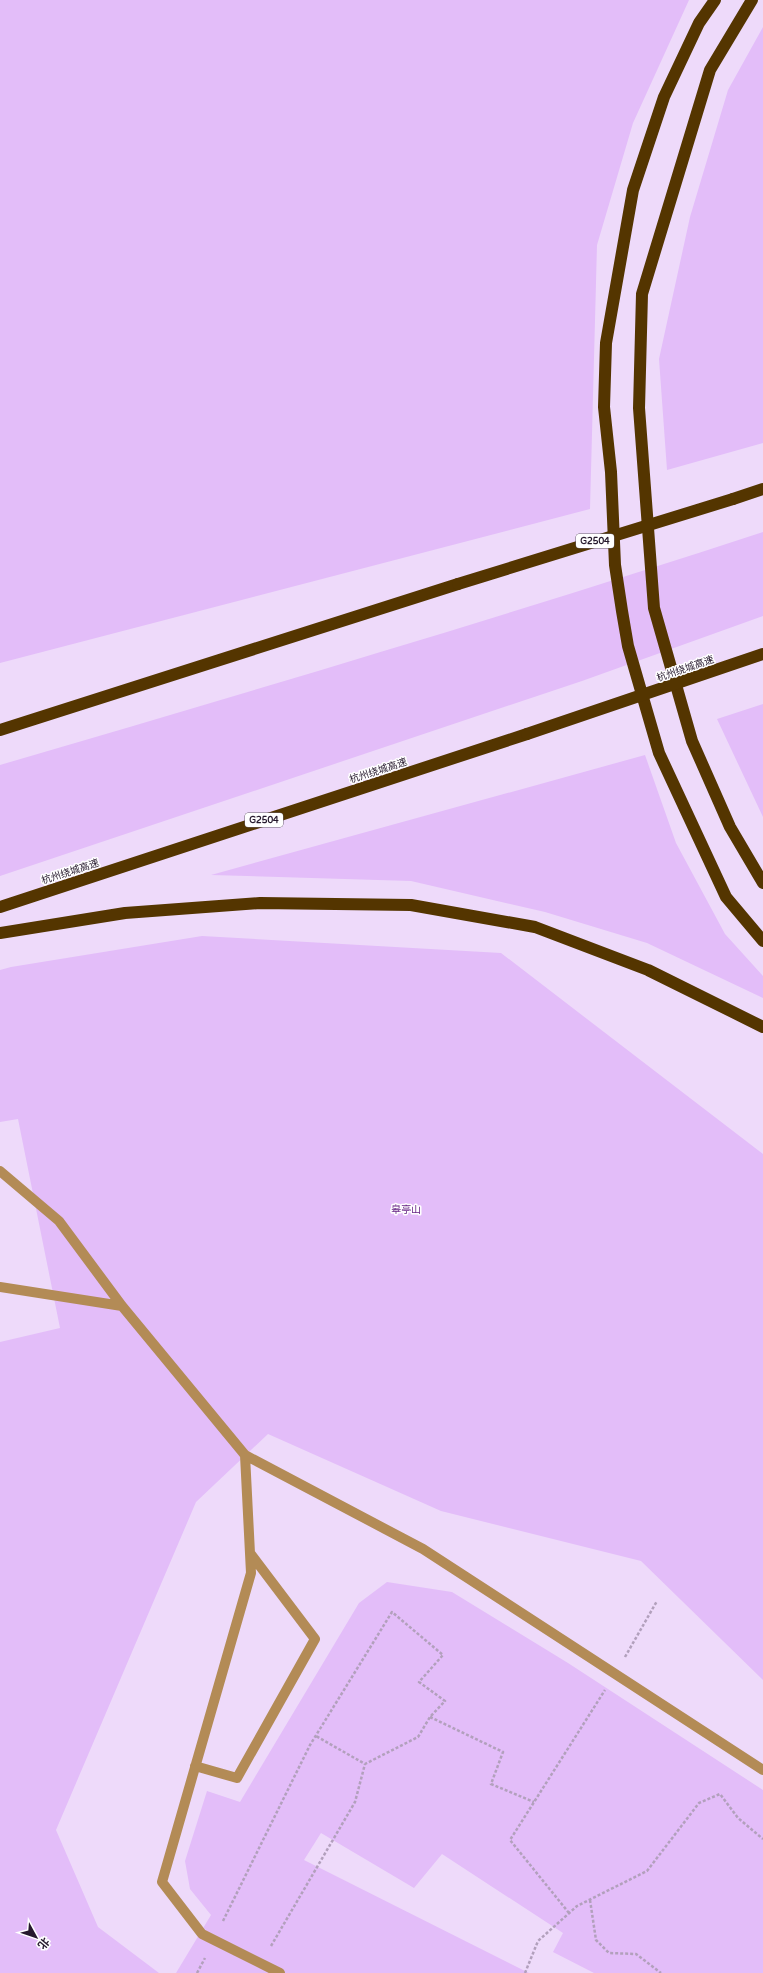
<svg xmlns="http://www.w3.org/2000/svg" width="763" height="1973" font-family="'Varela Round','Noto Sans SC',sans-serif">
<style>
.green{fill:#e3bdf9}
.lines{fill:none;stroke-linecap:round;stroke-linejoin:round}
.path{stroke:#b2a0bc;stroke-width:2.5;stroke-dasharray:3 2;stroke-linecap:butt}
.lane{stroke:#b38b56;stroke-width:10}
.highway{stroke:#543500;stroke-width:12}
.highway-bridge{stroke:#543500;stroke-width:12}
.labels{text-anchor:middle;stroke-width:3;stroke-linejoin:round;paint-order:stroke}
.shield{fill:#fff;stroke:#675e6c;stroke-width:1}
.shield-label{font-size:9px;font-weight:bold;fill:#26192d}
.street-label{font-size:10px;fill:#26192d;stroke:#fff}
.park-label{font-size:10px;fill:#652284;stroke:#fff}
</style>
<rect width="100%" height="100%" fill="#eedafa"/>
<path class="green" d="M0 0H689L633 123 597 245 590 509 0 663Z
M763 27V443L667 470 659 359 690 217 728 90Z
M763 532V616L582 681 0 876V765C255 690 510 615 763 532Z
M763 704V817L717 719Z
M645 755 676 843 725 934 763 976V998L647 943 545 912 411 881 211 875Z
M202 936 501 953 763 1154V1680L641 1561 441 1511 268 1434 196 1502 56 1830 98 1927 159 1973H0V1342L60 1328 18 1119 0 1122V970L11 967Z
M387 1582 452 1592 568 1663 763 1790V1973H594L553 1952 563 1933 442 1854 414 1888 321 1833 304 1860 529 1973H176L211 1915 190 1889 185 1861 207 1791 240 1802 359 1603Z"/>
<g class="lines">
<path class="path" d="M625 1657 657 1601
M430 1717 503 1752 491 1784 534 1802
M590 1900 596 1940 609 1953 636 1954 661 1973
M569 1913 510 1840 605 1690
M223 1921 310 1745 392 1612 443 1655 419 1682 445 1701 430 1717 418 1737 365 1764 316 1736
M271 1946 355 1802 365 1764
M197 1973 205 1958
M525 1973 538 1941 577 1906 647 1871 699 1803 720 1794 738 1818 763 1839"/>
<path class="lane" d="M0 1171 59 1221 122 1306 245 1455 423 1549 763 1770
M0 1287 122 1306
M245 1455 251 1573 162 1882 202 1934 280 1973
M195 1766 237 1778 315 1639 250 1553"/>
<path class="highway" d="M715 0 699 23 664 97 633 190 606 343 604 407 611 472 615 565 622 611 628 646 659 753 726 897 763 941
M752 0 710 70 642 294 639 408 654 608 692 741 730 827 763 883
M733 499 763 489
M0 730 458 584
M0 907 527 734
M0 933 125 913 260 903 411 905 535 927 648 970 763 1027"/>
<path class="highway-bridge" d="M458 584 733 499
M527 734 763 654"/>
</g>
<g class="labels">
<g class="shield">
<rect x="576" y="534" width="38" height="14" rx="3"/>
<rect x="245" y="813" width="38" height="14" rx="3"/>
</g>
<g class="shield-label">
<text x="595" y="544">G2504</text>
<text x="264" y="823">G2504</text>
</g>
<g class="street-label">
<text transform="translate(685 668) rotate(-19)" y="4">杭州绕城高速</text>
<text transform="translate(378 770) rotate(-18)" y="4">杭州绕城高速</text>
<text transform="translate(70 871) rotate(-18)" y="4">杭州绕城高速</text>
</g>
<g class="park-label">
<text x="406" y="1213">皋亭山</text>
</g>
</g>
<g transform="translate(36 1937) rotate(130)" stroke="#ffffff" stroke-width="3" paint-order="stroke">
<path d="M0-3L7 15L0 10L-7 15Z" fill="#26192d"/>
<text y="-6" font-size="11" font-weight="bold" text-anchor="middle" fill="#26192d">北</text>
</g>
</svg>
